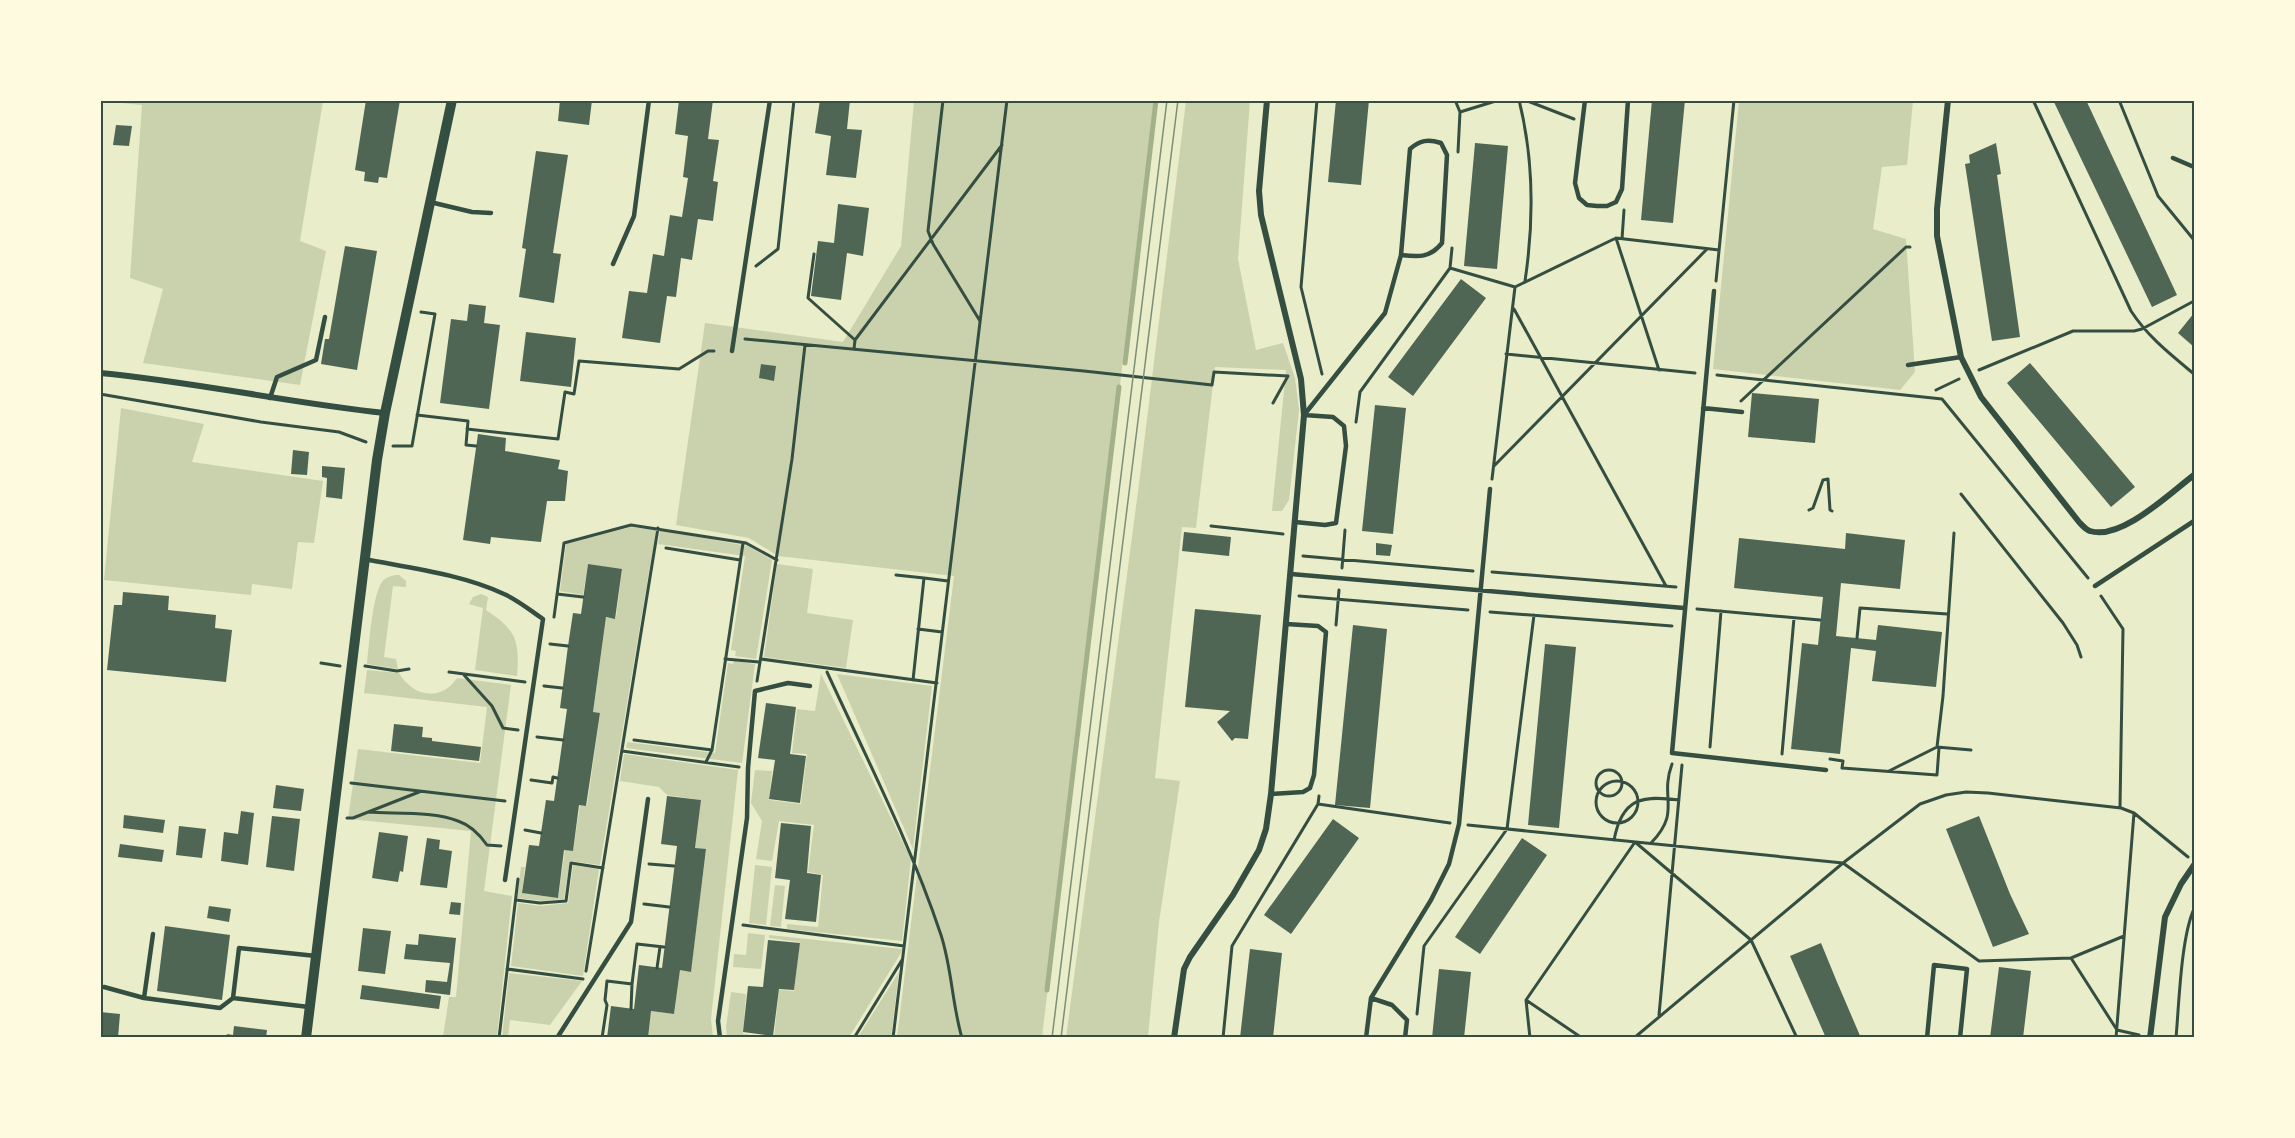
<svg xmlns="http://www.w3.org/2000/svg" width="2295" height="1138" font-family="'Alegreya Sans',sans-serif">
<style>
.green{fill:#cad2ad}
.lines{fill:none;stroke-linecap:round;stroke-linejoin:round}
.stream{stroke:#a3b18a;stroke-width:5}
.building{fill:#4f6655}
.path{stroke:#344e41;stroke-width:3}
.service{stroke:#344e41;stroke-width:4.5}
.minor{stroke:#344e41;stroke-width:6}
.tertiary{stroke:#344e41;stroke-width:10}
.tram{stroke:#7c8e77;stroke-width:1.5}
.neatline{fill:none;stroke:#344e41;stroke-width:2}
</style>
<rect width="100%" height="100%" fill="#e9edc9"/>
<path class="green" d="M101 101H323L300 241 326 251 300 385 143 363 163 289 130 278 142 105Z
M914 101H1154L1042 1037H897L954 576 778 556 749 538 676 525 705 323 843 342 901 246Z
M1186 101H1250L1238 259 1256 350 1283 343 1295 378 1299 410 1289 500 1282 511H1272L1286 370 1215 367 1196 528 1182 527 1155 778 1180 781 1159 922 1148 1037 1066 1038 1140 476Z
M1739 101H1913L1907 165 1882 167 1873 229 1906 239 1915 372 1900 390 1713 369Z
M121 408 204 424 192 462 323 481 314 543 298 542 292 589 252 584 251 595 104 580Z
M631 527 656 530 600 865 570 861 564 899 543 901 517 898 521 867H525L522 893 558 898 565 850 573 851 580 805 587 806 600 714 593 712 606 618H616L622 570 588 564 583 595 560 591 566 544Z
M660 530 748 546 772 560 756 659 735 656 736 651 731 650 745 556 658 544Z
M777 564 813 569 807 613 853 620 846 668 764 657Z
M399 575 406 581V587L393 586 384 657 396 659 398 669 367 664C369 645 372 596 382 582 386 577 392 575 399 575Z
M481 594 488 597 486 610C516 630 520 640 517 676L475 670 483 608 469 604 473 597Z
M734 661 755 664 742 763 626 748 627 742 715 753 728 663 733 664Z
M367 670 399 673C413 697 441 702 457 678L511 685 484 891 512 896 497 1037H443L449 997H456L471 831 348 819 358 749 480 763 487 707 364 693Z
M821 674 911 859 902 941 787 929V924L818 927 823 875 808 872 814 825 779 821 772 861 756 859 762 821 751 803 755 770 772 771 769 800 801 804 807 754 792 753 797 709 815 711Z
M837 674 932 686 913 849Z
M624 754 738 770 711 1019 713 1037H648L651 1011 674 1014 680 970 691 971 706 850 695 848 701 800 667 795 659 787 620 781Z
M573 865 599 869 583 976 511 966 518 903 541 906 568 903Z
M755 865 772 867 766 925 749 923Z
M775 885 785 886 781 927 770 926Z
M748 933 765 935 761 969 733 967 734 954 746 955Z
M769 935 902 949 901 953 849 1037H727L726 1027 731 992 746 994 743 1034 774 1037 779 990 794 991 800 942 769 938Z
M899 972 891 1037H858Z
M509 973 582 981 550 1025 510 1020 508 1037H502Z"/>
<g class="lines">
<path class="stream" d="M1125 363 1156 100
M1047 990 1119 387"/>
</g>
<path class="building" d="M366 100H400L387 178 379 177 378 183 364 181 365 172 355 170Z
M560 100H592L589 125 558 121Z
M679 100H713L708 139 719 140 713 181 718 182 713 221 698 219 692 260 681 258 676 297 667 296 660 343 622 338 629 291 647 293 653 254 664 256 670 215 682 217 688 178 683 177 688 136 675 134Z
M820 100H850L847 129 862 130 856 178 826 175 831 136 815 133Z
M1336 100H1369L1361 185 1328 182Z
M1652 100H1685L1673 223 1641 220Z
M2053 100H2086L2177 295 2152 307Z
M116 125 132 126 129 146 113 145Z
M1475 143 1508 146 1497 269 1464 266Z
M1996 143 2001 174 1997 175 2020 337 1992 341 1965 164 1970 163 1969 155Z
M536 151 568 155 553 253 561 254 554 303 519 297 526 249 522 248Z
M838 204 869 208 863 256 847 253 841 300 811 296 818 241 834 243Z
M345 246 377 251 357 370 321 364 325 339H329Z
M1461 279 1486 298 1413 396 1388 377Z
M469 304 486 306 484 323 500 325 489 409 440 403 451 319 467 321Z
M2194 313V347L2178 333Z
M526 332 576 338 571 387 520 381Z
M2030 363 2135 487 2111 507 2007 383Z
M761 364 776 366 774 381 759 378Z
M1752 393 1819 399 1815 443 1748 437Z
M1375 405 1406 408 1393 534 1362 531Z
M478 434 506 438 505 451 560 460 558 469 568 471 565 501H547L541 542 491 537 490 544 463 540Z
M293 450 309 452 307 475 291 474Z
M322 466 345 468 342 499 326 497 327 478 322 477Z
M1184 532 1231 537 1229 556 1182 551Z
M1846 533 1905 540 1900 589 1841 583 1836 636 1876 640 1878 625 1942 632 1936 687 1872 681 1876 651 1851 648 1840 754 1791 749 1802 643 1818 645 1823 597 1734 588 1739 538 1845 549Z
M1376 543 1392 545 1390 556 1376 555Z
M588 564 622 569 615 619 606 617 593 712 600 713 586 806 579 805 573 851 564 850 558 898 522 893 529 845 539 846 546 800 554 801 567 709 560 708 568 646 573 613 581 614Z
M123 592 169 596 168 610 216 615 215 628 232 630 226 682 107 670 114 605H122Z
M1195 609 1261 615 1248 739 1235 738 1232 741 1217 722 1230 711 1185 707Z
M1353 625 1387 629 1370 808 1335 805Z
M1545 644 1576 647 1559 828 1528 825Z
M766 703 796 707 790 754 806 756 800 803 769 799 775 760 758 758Z
M394 724 423 727 422 737 432 738V741L481 747 479 761 391 751Z
M276 785 304 789 301 811 273 808Z
M667 796 701 800 695 848 706 849 691 972 680 970 674 1014 651 1011 648 1038H607L611 1006 634 1009 639 965 662 968 677 846 661 844Z
M241 811 254 813 248 865 221 861 224 832 238 834Z
M124 815 165 820 163 833 123 828Z
M272 816 300 819 294 871 266 867Z
M1979 816 2010 894 2029 934 1993 947 1946 829Z
M1333 819 1359 838 1291 934 1264 915Z
M781 823 811 826 807 873 821 875 816 922 785 919 790 880 775 878Z
M179 826 206 829 202 858 176 855Z
M379 832 408 836 403 872 400 871 398 882 372 878Z
M427 838 440 840 439 849 452 851 447 888 420 885Z
M1522 838 1547 855 1480 954 1455 937Z
M120 844 164 850 162 862 118 857Z
M451 902 461 903 460 915 449 914Z
M209 906 231 909 229 922 207 918Z
M165 926 230 935 222 1000 157 991Z
M363 928 391 931 385 974 358 971Z
M419 934 456 938 450 995 425 992 426 980 447 982 450 963 404 959 406 944 418 945Z
M768 940 800 943 794 990 779 989 773 1036 743 1032 748 986 763 987Z
M1821 943 1837 982 1861 1038H1826L1790 956Z
M1250 949 1282 953 1273 1038H1240Z
M1999 967 2031 971 2023 1038H1990Z
M1439 969 1471 972 1464 1038H1432Z
M362 985 441 996 439 1009 360 999Z
M100 1012 120 1014 118 1038H100Z
M234 1026 267 1030 266 1038H226L227 1034 233 1035Z"/>
<g class="lines">
<path class="path" d="M943 100 928 231 933 244 980 321
M1317 100 1301 287 1322 374
M1455 100 1460 112 1458 152
M1519 100C1534 160 1534 221 1525 281
M1525 100 1574 119
M2033 100 2131 311C2148 337 2170 354 2194 374
M2119 100 2158 196 2194 240
M1460 112 1499 100
M1616 238 1659 370
M1622 239 1624 210
M814 254 808 298 855 340
M756 266 778 249 794 100
M1450 268 1515 287
M1716 281 1734 100
M1514 309 1666 586
M745 339 1084 371 1212 385 1214 372 1288 376 1273 403
M854 349 855 340 1002 145
M1506 354 1695 373
M1979 370 2073 331H2134L2142 329 2194 301
M1717 375 1942 399 2088 578
M1936 390 1959 379
M100 394 261 422 339 432 366 442
M1741 401 1906 247H1910
M417 415 468 421 466 445 476 446
M1356 422 1360 392 1450 268 1452 248
M467 429 558 439 565 392 574 394 579 361 679 369 708 351H714
M393 446H412L435 314 421 312
M1494 466 1707 249
M1492 479 1515 287 1616 238 1719 250
M1961 494 2063 623 2077 645 2081 657
M1809 510 1813 508 1823 480 1828 479 1830 510 1832 511
M1211 526 1283 534
M666 548 740 560
M1303 556 1473 571
M1342 568 1345 530
M1492 572 1676 587
M896 575 924 578
M557 594 583 597
M1299 596 1468 610
M2101 596 2123 629 2120 807
M1697 609 1820 620
M1490 612 1672 626
M554 617 564 543 631 525 746 543 777 560
M1336 625 1339 590
M918 629 942 632
M1857 638 1860 608 1947 614
M550 644 568 646
M725 659 759 662
M761 659 937 683
M321 663 340 666
M365 666 397 671 409 669
M449 672 525 682
M827 672C867 759 911 845 941 935 952 969 952 1004 962 1038
M464 675 492 706 503 728 518 730
M913 680 924 578 948 581
M757 681 792 459 805 345
M544 686 562 688
M537 737 563 740
M634 740 712 750 743 543
M1710 747 1721 611
M1937 747 1943 696 1954 533
M622 751 739 767
M1782 754 1794 618
M1830 759 1843 761 1842 768 1937 775 1939 748
M706 762 712 750
M1596 783a13 13 0 1 1 26 0a13 13 0 1 1-26 0Z
M1889 771 1937 747 1971 750
M531 780 552 783 553 777 557 778
M1596 802a21 21 0 1 1 42 0a21 21 0 1 1-42 0Z
M351 783 505 801
M1318 804 1450 823
M368 812C395 814 434 811 458 821 470 825 480 835 487 845L501 846
M347 818H353L419 792
M1468 825 1843 863 1920 804 1946 795 1966 792 1988 793 2121 808 2134 813 2188 857
M525 830 541 833
M1614 840C1622 798 1642 795 1679 800
M1651 843C1682 811 1659 799 1672 764
M649 864 674 866
M516 900 540 903 566 901 571 863 603 868
M644 904 669 907
M743 925 904 946
M2071 958 2117 1030 2139 1035
M657 968 660 947
M507 969 583 979
M586 971 658 528
M1526 1000 1635 842 1751 940 1797 1038
M631 1009 632 984
M1417 1014 1424 946 1507 829 1534 615
M1659 1015 1682 765
M499 1038 518 879
M602 1038 607 1005 605 1000 607 981 632 984 637 944 664 947
M854 1038 902 960
M893 1038 1007 100
M1223 1038 1232 946 1318 804 1319 796
M1530 1038 1526 1000 1582 1038
M1634 1038 1843 863 1979 961 2071 958 2124 936
M2116 1038 2134 813
M2176 1038C2179 1004 2181 937 2194 909"/>
<path class="service" d="M1585 100 1575 183 1579 198 1587 205 1597 206H1607L1616 202 1622 189 1628 100
M2173 158 2194 167
M430 202 472 212 491 213
M613 264 634 216 649 100
M1714 291 1672 753 1826 770
M732 351 770 100
M1908 365 1961 357
M270 398 277 377 316 360 325 317
M1703 408 1742 412
M1304 415 1385 313 1401 255 1410 149C1420 140 1428 139 1441 143L1447 155 1442 243C1430 258 1419 257 1401 255
M1295 522 1325 525 1336 523 1346 446 1344 426 1333 417 1304 415
M364 559C410 568 461 574 504 594 518 600 531 611 543 619L505 880
M1291 574 1684 608
M2095 586 2194 521
M1271 794 1303 792 1310 788 1314 775 1326 632 1318 626 1286 624
M104 987 144 998 220 1008 233 998
M144 998 153 934
M1371 998 1392 1005 1407 1020 1405 1038
M309 1007 233 998 239 948 316 956
M557 1038 631 922 648 799
M720 1038 718 1021 747 818 748 768 755 691 788 683 810 686
M1366 1038 1371 998 1431 900 1449 864 1459 824 1490 489
M1927 1038 1934 965 1967 969 1960 1038"/>
<path class="minor" d="M1948 100 1937 209V236L1961 357 1981 397 2079 522C2082 525 2086 530 2090 531 2121 541 2170 493 2194 475
M100 373C196 382 289 403 385 413
M1174 1038 1184 969 1190 957 1233 895 1259 850 1266 829 1271 794 1304 415 1301 379 1261 215 1259 191 1267 100
M2150 1038 2165 917 2181 884 2194 865"/>
<path class="tertiary" d="M306 1038 377 460 385 413 452 100"/>
<path class="tram" d="M1052 1038 1167 100
M1061 1038 1178 100"/>
</g>
<rect width="2295" height="1138" fill="none" stroke="#fefae0" stroke-width="204"/>
<rect x="102" y="102" width="2091" height="934" class="neatline"/>
</svg>
